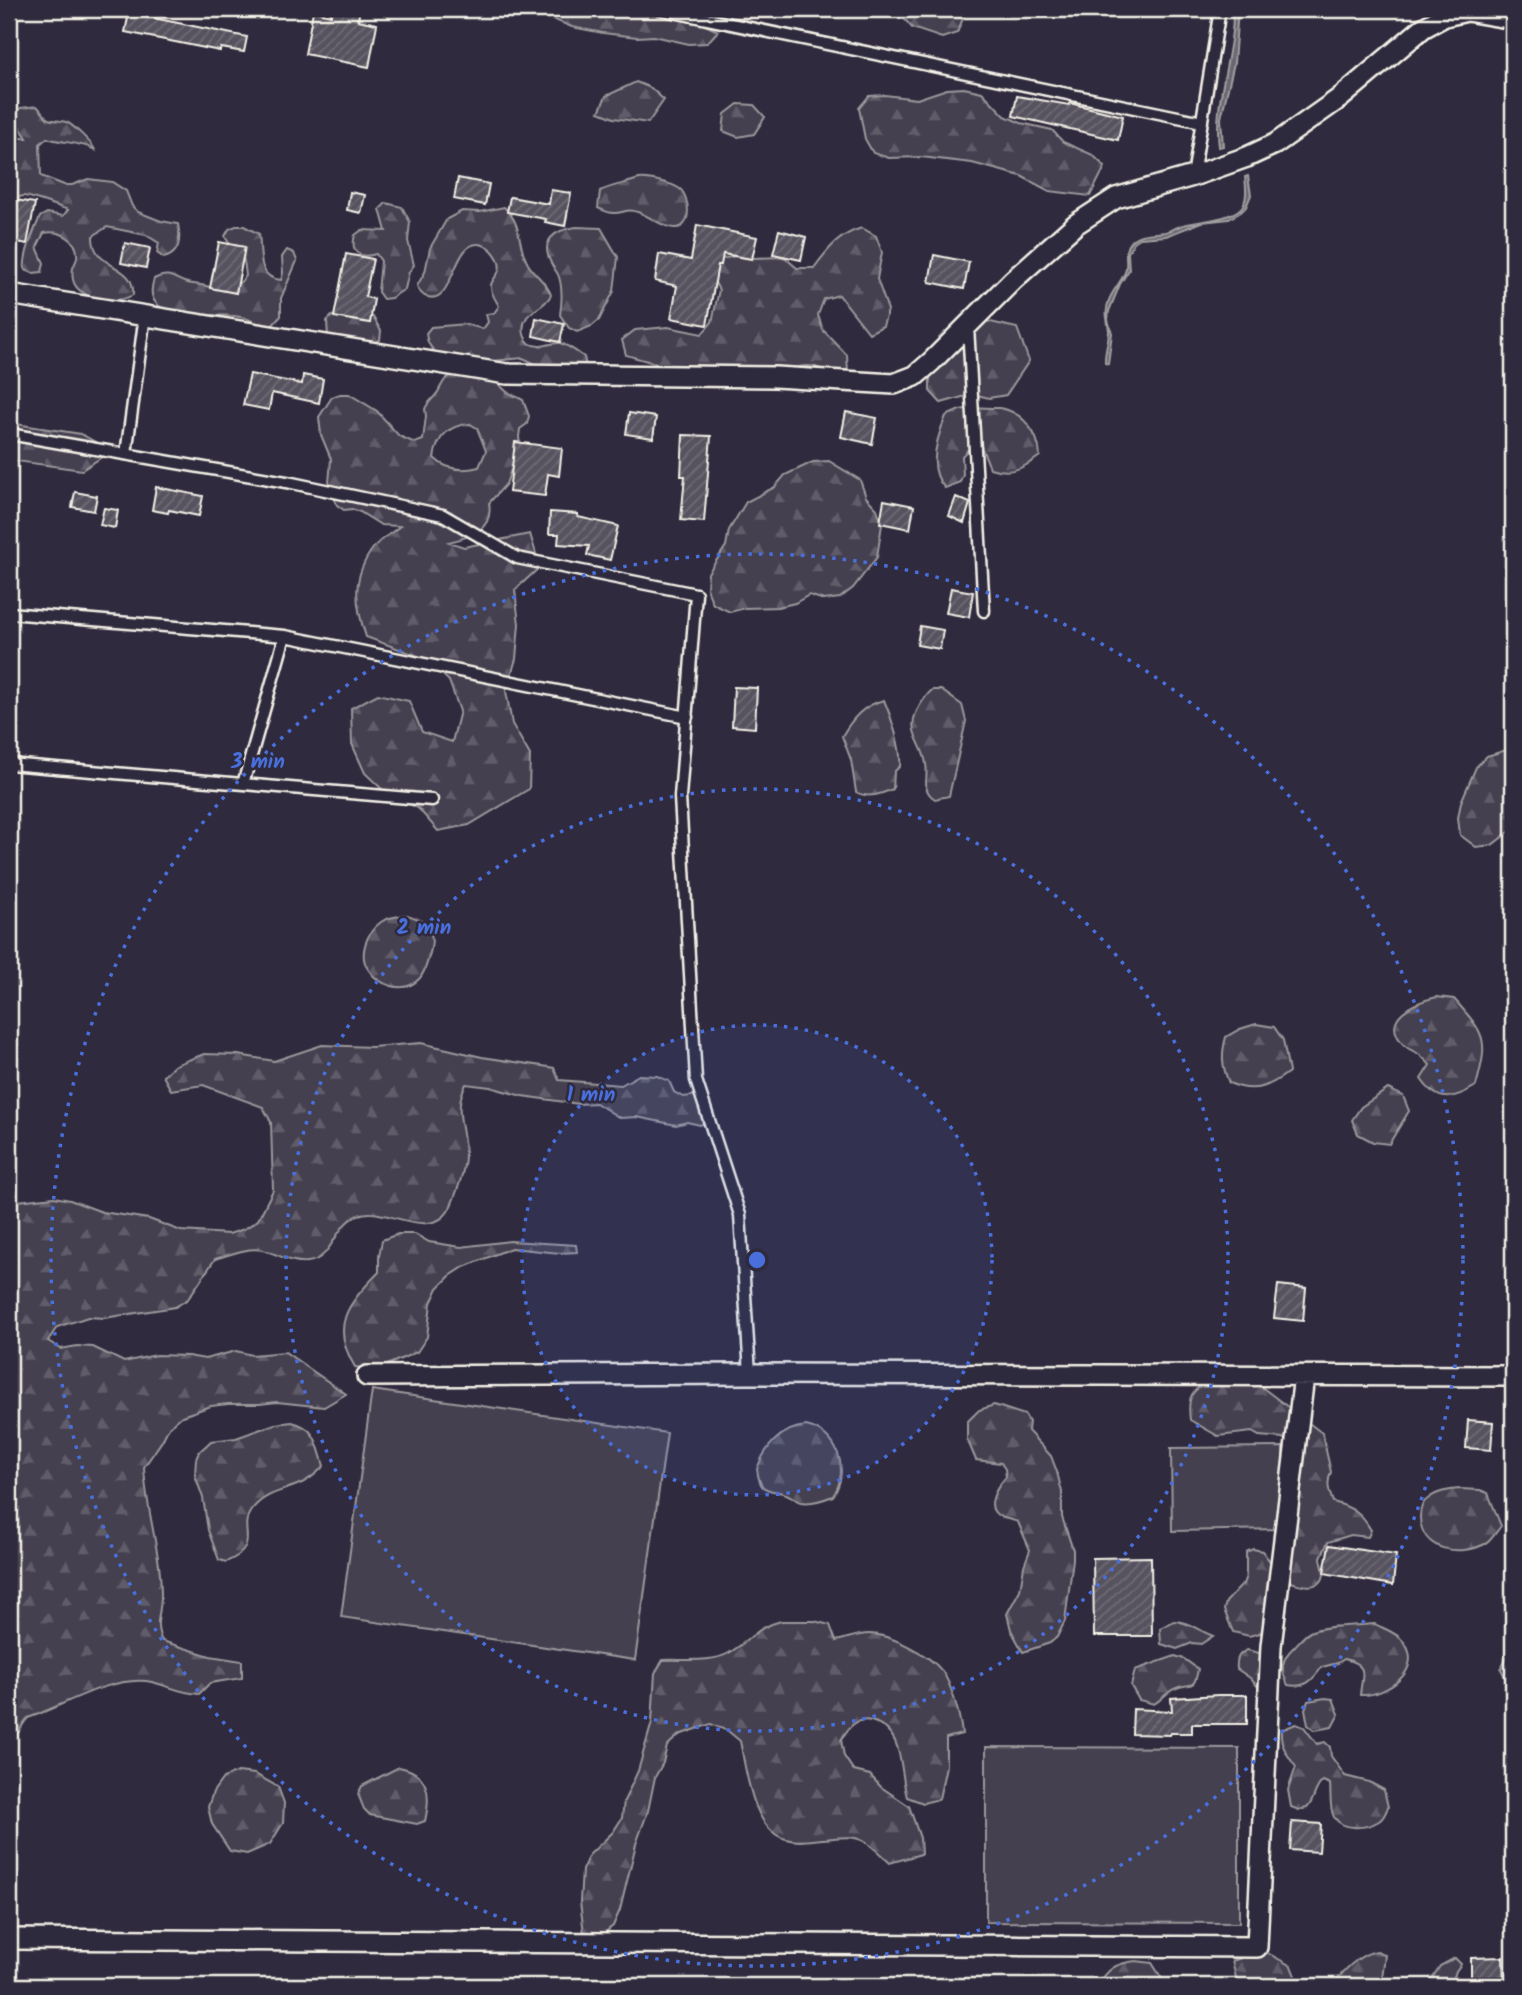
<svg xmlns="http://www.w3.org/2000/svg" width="1522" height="1995" font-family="Kalam,sans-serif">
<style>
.forest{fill:url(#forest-firs);stroke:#9c989c;stroke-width:2;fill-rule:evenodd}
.pitch{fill:#454050;stroke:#9c989c;stroke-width:2}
.water{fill:url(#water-ripples);stroke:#a19ea0;stroke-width:2}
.building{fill:url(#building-hatch);stroke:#f4f1e8;stroke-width:2}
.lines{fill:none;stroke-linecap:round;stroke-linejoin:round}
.lane-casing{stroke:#f4f1e8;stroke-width:15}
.street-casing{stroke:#f4f1e8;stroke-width:24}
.lane{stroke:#2f2a3d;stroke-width:10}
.street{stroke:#2f2a3d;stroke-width:19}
.ring{fill:none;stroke:#486fdb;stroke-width:3.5;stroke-dasharray:3.5 7}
.centre{fill:#486fdb;stroke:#2f2a3d;stroke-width:3.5}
.ring-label{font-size:21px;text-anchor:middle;font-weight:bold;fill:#486fdb;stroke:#2f2a3d;stroke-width:5;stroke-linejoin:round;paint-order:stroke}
</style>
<defs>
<pattern id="forest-firs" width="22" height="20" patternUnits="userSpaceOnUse" patternTransform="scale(1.75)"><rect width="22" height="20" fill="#454050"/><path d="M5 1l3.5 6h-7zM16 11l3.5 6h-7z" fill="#605c69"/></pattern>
<pattern id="water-ripples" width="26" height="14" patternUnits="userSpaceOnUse" patternTransform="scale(1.75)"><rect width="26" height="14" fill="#6a6670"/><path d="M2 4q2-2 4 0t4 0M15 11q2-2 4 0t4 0" fill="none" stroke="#807c84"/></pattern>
<pattern id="building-hatch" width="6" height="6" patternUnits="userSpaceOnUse" patternTransform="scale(1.75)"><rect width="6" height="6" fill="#56525f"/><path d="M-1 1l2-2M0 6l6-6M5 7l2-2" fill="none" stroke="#6f6b76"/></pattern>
</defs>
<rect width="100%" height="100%" fill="#2f2a3d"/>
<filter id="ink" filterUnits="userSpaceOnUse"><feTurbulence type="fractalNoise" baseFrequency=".0143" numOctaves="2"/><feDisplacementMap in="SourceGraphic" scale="14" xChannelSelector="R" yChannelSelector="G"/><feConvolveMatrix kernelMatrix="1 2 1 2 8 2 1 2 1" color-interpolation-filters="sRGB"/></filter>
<g filter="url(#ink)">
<path class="forest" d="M501 9H624L701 23 718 31 707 43 689 44 654 36 637 37 603 33 572 27 540 14Z
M896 9H967L957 33 942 38 912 28Z
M636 82 651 88 664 100 648 123 614 118 599 112 606 96Z
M964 88 982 92 1005 116 1021 123 1052 130 1063 142 1093 155 1105 167 1090 196 1049 191 1021 176 972 163 921 157 889 158 873 153 865 139 859 108 869 96 885 95 917 99 947 89Z
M738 104 754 105 765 117 754 134 738 137 723 131 725 114Z
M37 106 48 119C54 121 60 120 66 122 71 123 93 144 95 150 83 142 61 143 47 138L40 144 41 176 64 185H72L88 179 112 182 126 191 132 206 138 212 161 221 178 224C181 239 180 254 164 258L157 253 159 243 146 235 107 227 93 236C92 271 136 262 133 295 124 300 113 301 102 299 85 296 69 289 73 268 74 265 76 262 77 258 79 239 60 230 44 233L37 247 44 263 42 272 33 273 25 270C23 256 34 230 40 217L47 213 63 216 68 210C64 208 28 196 24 196 19 196 15 200 9 201V130L20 138H27L15 120 14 112 21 108Z
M639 179C649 178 672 183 680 189 690 197 693 230 674 228 661 227 648 214 634 211 626 209 621 214 613 213 608 213 603 210 598 208L600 191C613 185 625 184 639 179Z
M386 203 402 207 410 222 408 241 414 265 409 272 405 289 391 298 383 299 378 292 381 261 376 254C359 259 350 252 355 235L362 230 386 231 380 209Z
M504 207C524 226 516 243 528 264 535 276 547 282 551 295 544 308 534 308 527 317 520 328 523 346 539 346 546 346 553 342 560 343 568 345 577 352 584 357L586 366 538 365 523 358 482 362 468 357 443 359C434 351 427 346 426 333L431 327 466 324 483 329 488 322 486 314 494 313 499 306C496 300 490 293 491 285 492 280 497 276 499 271 502 261 493 248 483 245 453 235 455 305 428 297 422 296 420 292 417 286L425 272 430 248 447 219 462 211 480 212Z
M236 226H244L259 234C262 253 256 278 281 280L283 273 282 257 287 250 294 253 297 261 281 298V316L270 328 262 331C259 328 255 322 250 320 226 307 136 330 154 279 168 272 172 277 184 282 189 284 196 284 201 285 217 289 235 292 246 276 245 270 245 258 241 253 235 245 228 246 225 236L229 229Z
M576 227 601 228 618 257 614 291 599 320 592 326 577 332 569 328 560 315C562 302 563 290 559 277 557 271 553 268 551 263 539 239 556 230 576 227Z
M862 228 876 236 882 252 877 279 888 310 883 326 869 333 839 295 824 299 818 315 823 330 847 355 848 373 832 376C817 364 806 364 788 370L690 373 626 355 622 340 635 330 668 327 702 334 712 322 719 290 704 263 735 256 752 258 784 257 797 268H814C828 249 838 235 862 228Z
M340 314 373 317 381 331 380 340 365 346 328 338 327 321 332 316Z
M986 321 1017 328 1029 361 1006 395 989 398 973 394 941 403 930 391V375L973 327Z
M455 374 489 375 507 392 523 400 529 416 527 424 520 429 519 437 521 453 512 467 506 484 489 503C494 530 470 537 449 542L464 547 530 534 540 567 515 590 519 624 516 659 506 691 512 724 530 755 529 789 469 825 438 831 418 808 387 794 365 773 352 744 351 708 378 694 409 701 422 732 452 742 460 711 449 681 427 659 366 637C355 604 351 577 374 547 380 539 392 533 400 526L381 525 360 512 352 509 344 510 337 505 329 483 331 459 321 435 319 417 332 397 340 394H349L377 411 399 436 415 443 423 440 426 416 425 409C428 401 436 397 439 390 444 381 444 378 455 374ZM470 424 477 428 486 451 479 467C463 471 446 470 434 458 437 438 448 425 470 424Z
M976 407C984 408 991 408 999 408 1023 411 1039 434 1040 456 1024 468 1011 475 990 468L981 446 973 444 962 456 963 474 960 482 945 488C927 470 937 437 946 416L960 410Z
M9 423 81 434 111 451 82 470 9 460Z
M829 461 860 480 866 497 877 509 882 524 877 557 853 588 840 598 824 600 809 595 795 603 778 607 745 608 730 612 713 604 707 589 708 573 726 546 729 530 746 502 775 487 785 475 813 462Z
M932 690H941L962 705 966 721 949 796 935 799C920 789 929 779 926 764 923 741 904 732 919 707 923 700 926 695 932 690Z
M884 700C891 716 902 749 900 766L894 772 893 789C881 794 868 799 856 792L851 760 842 736C852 719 863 705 884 700Z
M1513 748V829L1492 845 1476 847 1460 835 1458 818 1461 802 1476 767 1487 756Z
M407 915C433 922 436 936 428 960 426 966 424 974 419 979 404 995 378 985 368 969 358 954 367 932 381 922 388 917 398 916 407 915Z
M1437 997 1454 999C1486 1035 1489 1039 1476 1086 1453 1100 1438 1104 1421 1079L1430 1065C1426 1061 1422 1056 1417 1053 1412 1050 1407 1049 1403 1044 1379 1017 1415 1002 1437 997Z
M1256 1024 1274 1027 1283 1040 1289 1072C1269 1087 1254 1094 1229 1083 1222 1066 1221 1055 1226 1037L1240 1029Z
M421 1043 482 1057 549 1067 554 1068 559 1080 621 1085 639 1075 657 1076 669 1081 674 1092 683 1097 700 1095 708 1122 700 1125 687 1122 676 1125 637 1117 620 1118 596 1103 579 1104 522 1096 490 1087 466 1084C453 1109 464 1125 465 1151 466 1169 457 1192 450 1208 434 1239 393 1213 371 1213 334 1212 337 1259 308 1262 290 1264 278 1253 262 1250 247 1247 229 1255 215 1259L188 1299 175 1307 104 1318 88 1317 57 1327 48 1341 61 1349 77 1346 93 1347 124 1362 156 1355 188 1356 205 1359 236 1351 252 1355 285 1352 346 1394 324 1407 277 1402 260 1404H228L211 1406 182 1416 169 1427 162 1441 144 1467C146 1512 162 1554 161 1599 160 1617 154 1624 162 1641L210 1656 242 1661V1678L210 1683 199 1694C177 1693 164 1683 146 1681 109 1677 63 1706 28 1718 19 1727 17 1739 9 1749V1202L54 1197 70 1200 102 1212 149 1219 181 1231 229 1234 244 1229 258 1220 273 1190 271 1122 263 1107 203 1085 171 1090 163 1076 175 1065 204 1054 238 1055 274 1061 322 1045 372 1047Z
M1388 1089 1403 1096 1409 1111 1389 1144 1373 1142 1358 1134 1352 1120 1361 1107Z
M398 1234H415L429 1242 461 1247 510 1241 576 1245 577 1252 560 1253 511 1248 464 1267 450 1276 438 1288 431 1303 427 1337 417 1352 387 1365 371 1369 355 1367C329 1325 348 1304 379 1272V1256L382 1240Z
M1213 1380 1255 1384 1263 1388 1322 1433 1331 1472C1326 1484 1329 1491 1333 1502 1352 1507 1361 1513 1371 1530L1368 1537 1351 1535 1328 1542 1321 1557C1321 1562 1324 1569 1324 1574 1322 1593 1292 1585 1284 1577L1299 1493 1289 1445 1283 1438 1259 1436 1252 1432 1218 1436 1190 1420C1187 1396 1191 1389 1213 1380Z
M994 1405 1025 1415 1029 1422 1028 1431 1051 1456 1057 1472 1062 1492V1517L1073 1550V1559L1065 1621 1057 1637 1050 1643 1023 1652 1011 1630 1007 1614 1020 1590 1024 1566 1030 1550 1018 1522C1013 1520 1006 1519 1001 1517 982 1508 998 1486 1006 1477L1005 1469 1001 1463 976 1460 967 1439V1422L979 1410Z
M292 1422C317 1428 317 1445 324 1466 318 1472 311 1479 302 1483 282 1492 264 1492 250 1512 238 1530 262 1547 226 1562L219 1560 208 1530 203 1498 195 1475 196 1459 199 1452 211 1441 236 1438 275 1424Z
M806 1426C837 1432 851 1470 833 1496 823 1500 808 1505 798 1501 793 1498 789 1494 783 1493 764 1489 760 1491 757 1469 765 1447 781 1428 806 1426Z
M1460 1489 1480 1490 1488 1493 1501 1526C1497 1531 1492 1539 1487 1543 1461 1557 1421 1552 1420 1517 1420 1509 1422 1502 1429 1498 1438 1491 1449 1490 1460 1489Z
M1253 1549 1262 1551 1272 1564C1264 1589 1269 1607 1264 1632L1249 1636 1233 1632 1224 1610 1226 1602 1243 1584 1246 1576V1552Z
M781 1621H814L830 1625 836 1641C846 1639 858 1634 869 1634 889 1634 929 1654 942 1671 952 1685 960 1716 962 1734L946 1738V1766L939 1799 923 1803 907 1797C899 1769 905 1730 871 1721 856 1717 848 1728 841 1740L844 1756 854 1771 870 1775 881 1787 909 1806 920 1838 921 1854 890 1863C882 1856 874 1847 865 1842 853 1834 837 1838 823 1839 811 1840 798 1843 786 1839 752 1830 746 1769 740 1741L728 1731 711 1724 679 1735 667 1746 663 1763 655 1777 648 1811 636 1844 620 1910 613 1926 600 1936 584 1933 580 1902 582 1870 589 1855 613 1832 622 1818 624 1801 638 1771 652 1722 655 1673 663 1660C683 1659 712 1663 729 1653 750 1641 756 1627 781 1621Z
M1174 1621C1187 1621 1200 1631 1213 1636L1201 1644 1192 1643 1177 1649 1161 1644 1160 1628Z
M1375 1624C1384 1629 1396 1632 1403 1641 1426 1669 1386 1697 1360 1695 1361 1677 1371 1665 1344 1659L1338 1663 1322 1667C1312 1681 1306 1688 1288 1685 1280 1669 1281 1659 1294 1647 1299 1642 1304 1635 1310 1632 1324 1625 1358 1626 1375 1624Z
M1247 1650 1263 1654 1261 1690 1250 1678 1237 1669C1236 1659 1238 1654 1247 1650Z
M1513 1652V1693L1501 1669 1508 1655Z
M1175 1656 1184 1659 1198 1669C1194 1693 1190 1681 1174 1689 1167 1692 1161 1700 1154 1704L1139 1700 1131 1686 1135 1670Z
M1325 1698 1333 1699 1339 1714 1332 1727 1315 1730 1308 1725 1305 1709 1308 1701Z
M1296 1724 1304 1727 1317 1744 1325 1742 1330 1747 1331 1756 1345 1776 1369 1782 1384 1790 1388 1807C1386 1812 1384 1818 1379 1821 1366 1829 1343 1831 1334 1817 1329 1807 1331 1794 1330 1784L1323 1781C1314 1788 1315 1800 1307 1808L1299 1810 1291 1807 1288 1790 1296 1767C1287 1755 1280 1745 1281 1730Z
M399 1767C430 1773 431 1795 425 1821L417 1824 370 1815 364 1809 358 1794 362 1786Z
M238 1772 255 1774 278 1787 284 1803 283 1823 270 1844 247 1854 230 1851 212 1824 208 1807 213 1792 223 1778Z
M1264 1951 1291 1966 1299 1986H1238L1232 1961Z
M1377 1951 1385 1955 1381 1986H1334C1340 1972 1361 1953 1377 1951Z
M1455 1958 1461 1964 1456 1971 1451 1986H1427L1440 1966Z
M1136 1961 1152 1963 1161 1977 1162 1986H1098C1107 1969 1116 1963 1136 1961Z"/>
<path class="pitch" d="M372 1390 667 1433 635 1660 341 1617Z
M1283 1447 1284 1529 1172 1531 1171 1448Z
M986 1747 1239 1748V1923L986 1922Z"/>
<path class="water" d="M1233 9H1238L1234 63 1221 118 1223 146 1219 147C1213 100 1234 56 1233 9Z
M1248 176 1251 195 1246 207 1241 212 1229 219 1202 222 1166 236 1140 238 1134 242 1128 253 1129 270 1120 284 1109 311 1108 320 1112 333 1108 364 1105 363C1104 352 1109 342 1109 331 1108 319 1104 314 1109 300 1113 290 1121 282 1125 272 1129 261 1122 251 1130 242 1138 232 1153 234 1165 232 1170 231 1175 228 1180 226 1195 221 1230 220 1241 208 1248 201 1246 186 1245 177Z"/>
<path class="building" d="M332 9H360L358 20 377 24 369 67 305 54 313 11 331 15Z
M129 13 247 37 244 52 221 48 220 51 125 32Z
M1017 96 1069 105 1070 103 1123 116 1118 140 1013 116Z
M458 178 489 184 485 205 454 199Z
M551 190 571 193 565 226 545 222 546 219 507 212 510 197 549 204Z
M350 192 365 195 361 213 347 210Z
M9 199 35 203 27 244 9 240Z
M697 225 757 237 752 259 723 254 721 265H718L707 325 671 318 677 286 655 281 659 254 691 260Z
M779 230 806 237 801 260 773 254Z
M219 242 245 247 236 293 210 288Z
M125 243 150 248 146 268 121 263Z
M346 254 373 259 365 297 374 299 370 323 334 317Z
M934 255 969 262 964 289 929 282Z
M536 318 564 324 560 342 533 336Z
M250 374 302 384 303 375 323 379 319 403 272 393 269 410 243 405Z
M846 412 877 418 872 444 841 437Z
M629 413 656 417 653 438 626 434Z
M683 435 711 436 704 522 681 520 685 476H681Z
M515 442 562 448 559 476 548 474 545 496 509 492Z
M156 487 203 496 199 516 169 510 168 513 152 510Z
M75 492 97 496 94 511 72 507Z
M956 497 970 503 964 523 949 516Z
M884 500 914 506 910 529 880 523Z
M104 508 118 510 115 528 100 525Z
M550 512 578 514V517L618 526 610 560 587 555 589 546 558 544 559 534H549Z
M951 588 973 592 969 617 946 613Z
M920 626 943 630 940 649 917 645Z
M734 687 757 688 755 728 732 726Z
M1278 1285 1306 1288 1303 1321 1274 1318Z
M1468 1420 1493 1422 1491 1450 1466 1448Z
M1329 1545 1396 1555 1393 1585 1324 1573Z
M1151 1557 1152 1636H1094L1093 1558Z
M1218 1695H1247V1724H1192V1733H1171L1170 1735 1132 1734 1133 1709 1172 1711 1171 1698Z
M1292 1822 1321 1824 1319 1852 1290 1850Z
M1503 1957 1504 1981 1471 1982V1958Z"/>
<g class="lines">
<g class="lane-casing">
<path id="lane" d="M659 9 1202 122
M1193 176 1220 9
M968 326 984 611
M9 434 292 483 443 515 517 558 696 594 680 797 696 1080 740 1215 750 1374
M126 454 145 315
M9 613 285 636 687 717
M9 764 432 800
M243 784 285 636"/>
</g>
<g class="street-casing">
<path id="street" d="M9 294 507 374 775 377 894 384 915 376 931 362 1013 280 1076 224 1116 198 1193 176 1247 157 1275 144 1340 98 1423 28 1445 16 1467 11 1513 19
M367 1376 750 1374 1513 1376
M9 1939 1257 1947 1271 1646 1304 1376"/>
</g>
<use href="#lane" class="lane"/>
<use href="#street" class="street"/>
</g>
</g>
<circle cx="757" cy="1260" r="235" fill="#486fdb" fill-opacity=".12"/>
<g class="ring">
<circle cx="757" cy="1260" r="235"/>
<circle cx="757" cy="1260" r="471"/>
<circle cx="757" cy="1260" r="706"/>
</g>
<circle cx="757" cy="1260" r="10" class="centre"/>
<g class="ring-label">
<text x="258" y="768">3 min</text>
<text x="424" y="934">2 min</text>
<text x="591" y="1101">1 min</text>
</g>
<rect width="1522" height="1995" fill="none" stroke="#2f2a3d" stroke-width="35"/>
<rect x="18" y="18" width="1487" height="1960" fill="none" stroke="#f4f1e8" stroke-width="2.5" filter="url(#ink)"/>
</svg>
